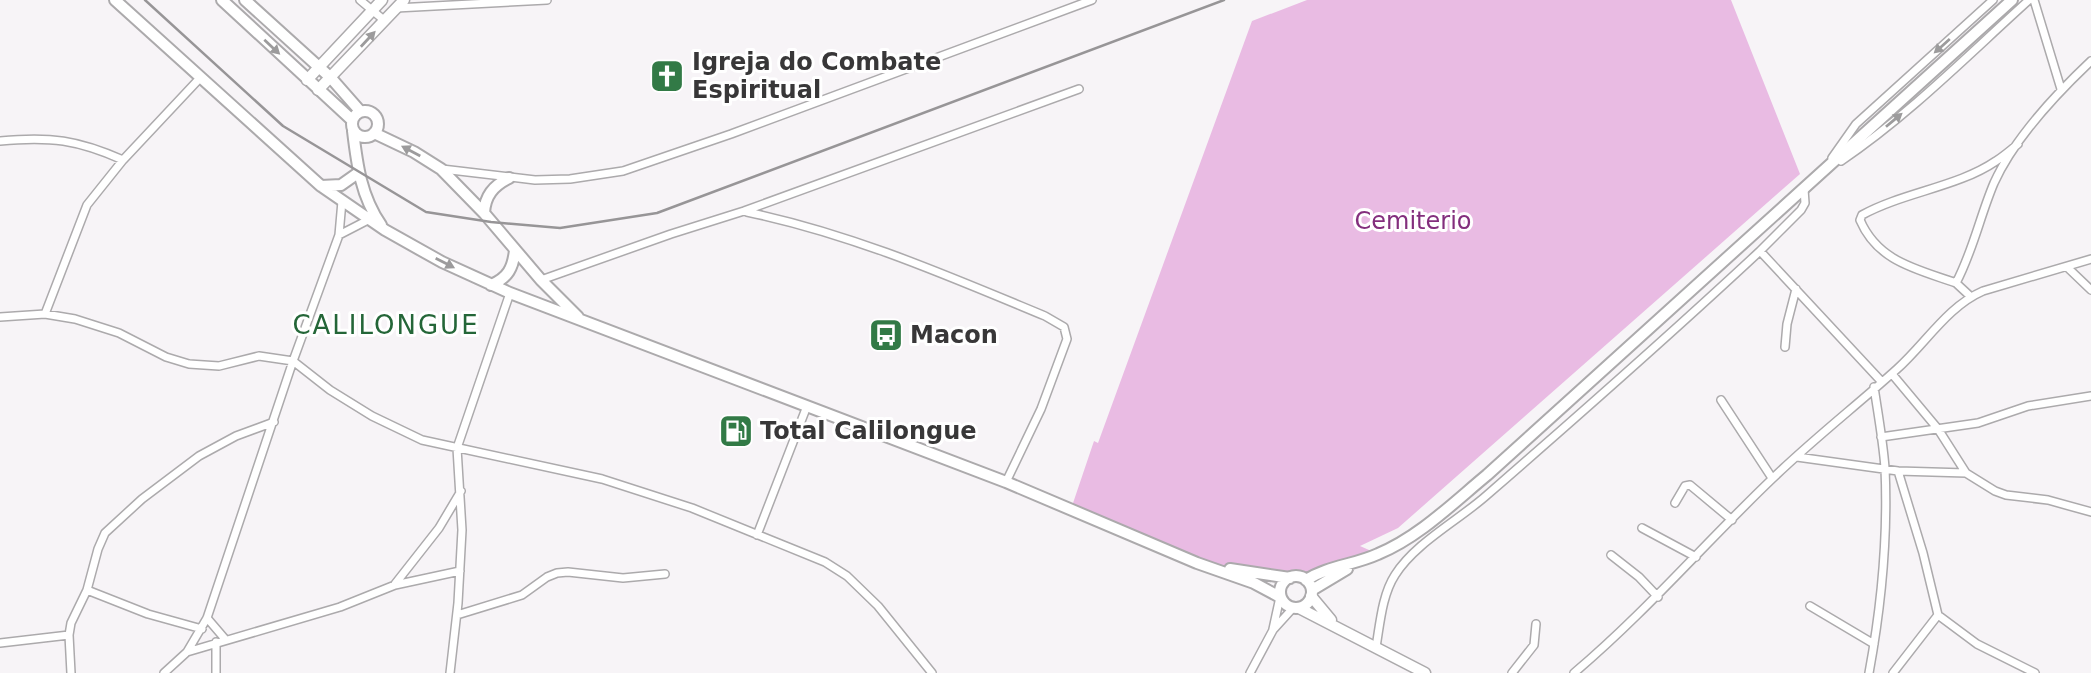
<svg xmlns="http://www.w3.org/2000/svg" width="2091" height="673" font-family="'DejaVu Sans',sans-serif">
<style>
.green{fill:#e9bbe3}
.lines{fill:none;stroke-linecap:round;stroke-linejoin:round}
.street-casing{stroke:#acaaac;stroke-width:10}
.secondary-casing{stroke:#acaaac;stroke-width:13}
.primary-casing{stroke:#acaaac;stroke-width:14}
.street{stroke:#fff;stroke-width:7}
.secondary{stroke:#fff;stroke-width:10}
.primary{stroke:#fff;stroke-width:10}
.rail{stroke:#979597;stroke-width:2.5}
.oneway{fill:#9c9b9c}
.labels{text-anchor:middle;stroke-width:6;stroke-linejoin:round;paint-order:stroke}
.poi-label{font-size:24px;font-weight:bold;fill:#383738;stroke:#fff;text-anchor:start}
.park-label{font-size:24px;fill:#832e7d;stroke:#fff}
.neighbourhood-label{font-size:26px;letter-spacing:2px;fill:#246638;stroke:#fff}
</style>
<rect width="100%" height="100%" fill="#f7f4f7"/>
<path class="green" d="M1307 0H1731L1800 174 1398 528 1360 546 1378 554 1306 580 1296 576 1290 578 1207 566 1071 509 1094 441 1098 443 1252 21Z"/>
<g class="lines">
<g class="street-casing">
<path id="street" d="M360 0 385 21
M2034 0 2061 89
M396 8 547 0
M0 141C50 136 78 140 123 160L200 78
M1832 158 1856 124 1993 0
M1841 161C1909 115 1968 55 2029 0
M442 169 535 180 570 179 623 171 731 134 1092 0
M1804 189 1805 203 1801 210 1760 251 1881 381
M747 212C852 234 946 275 1045 316L1064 327 1067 339 1041 409 1006 482
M339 235 368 220
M2067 267 2091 290
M541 280 671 234 744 211 1079 89
M1956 283C1917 269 1878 262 1860 220L1862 215C1904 192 1958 187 1996 161 2004 156 2011 150 2018 144
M1970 296 1956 283C1973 251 1980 216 1994 183 2014 139 2056 94 2091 61
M45 314 87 205 123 160
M0 317 45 314 75 319 119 333 166 357 189 364 219 366 259 356 293 361 330 390 372 416 422 440 602 479 692 508 825 562 847 576 878 606 932 673
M1785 347 1787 324 1796 289
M1892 374 1938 429 1966 473
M1721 400 1772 478
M1881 437 1978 423 2028 406 2091 396
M1797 457 1898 471 1923 553 1938 615 1977 644 2035 673
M1898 471 1966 473 1995 491 2006 495 2048 500 2091 512
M1675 503 1685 486 1690 485 1732 520
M1642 528 1696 557
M757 535 807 406
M1611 555 1639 577 1658 597
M395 584 439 528 461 491
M87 590 148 614 202 629
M1810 606 1874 644
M457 615 522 595 547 577 557 573 568 572 623 578 665 574
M207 618 225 639
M1273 629 1280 597
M0 643 69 635
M1376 647C1380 624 1382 595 1395 575 1415 543 1459 520 1487 495 1579 415 1671 334 1760 251
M187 652 340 607 395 585 460 571
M71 673 69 635 71 623 87 590 98 549 105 533 142 499 199 456 236 436 274 422
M164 673 187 652 207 618 293 361 339 235 342 201
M216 673V642
M450 673 458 603 462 530 457 448 510 293
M1250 673 1273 630 1293 608
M1512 673 1534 645 1536 624
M1574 673C1645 613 1705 543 1772 479 1812 440 1856 406 1897 369 1925 344 1948 306 1983 291L2091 259
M1869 673C1881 608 1888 534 1885 468 1883 441 1878 414 1874 387
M1893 673 1938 615"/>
</g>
<g class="secondary-casing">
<path id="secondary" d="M307 80 382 0
M318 90 404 0
M1311 596 1331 620
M1299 608 1425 673"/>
</g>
<g class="primary-casing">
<path id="primary" d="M115 0 321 186 385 230 442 262 510 293 1006 482 1197 563 1254 583 1280 597
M222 0 352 120
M245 0 331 78 360 111
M352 124a13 13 0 1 1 26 0a13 13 0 1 1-26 0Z
M353 131C357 165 361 196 381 225
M374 133 414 152 441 169 484 213 541 280 578 317
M321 186 341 185 358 173
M484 213C485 196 493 186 509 178
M491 285C508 278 513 268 515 250
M1230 569 1290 578
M1280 592a16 16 0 1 1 32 0a16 16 0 1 1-32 0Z
M1306 580C1328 566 1354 565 1378 554 1419 537 1453 503 1487 475L2012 0
M1312 590 1347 569"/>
</g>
<use href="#street" class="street"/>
<use href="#secondary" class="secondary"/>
<use href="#primary" class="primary"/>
<path class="rail" d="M145 0 283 126 426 212 491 222 560 228 657 213 1224 0"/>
</g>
<defs><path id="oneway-solid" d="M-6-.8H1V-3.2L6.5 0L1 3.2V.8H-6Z" transform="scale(1.75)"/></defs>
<g class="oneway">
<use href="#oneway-solid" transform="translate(368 39) rotate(-47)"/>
<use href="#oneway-solid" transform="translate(1942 46) rotate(138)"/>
<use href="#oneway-solid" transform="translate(272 47) rotate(43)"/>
<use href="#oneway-solid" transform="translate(1894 120) rotate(-40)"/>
<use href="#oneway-solid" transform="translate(411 151) rotate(-152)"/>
<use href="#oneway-solid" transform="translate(445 263) rotate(27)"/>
</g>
<defs>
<g id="church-square" transform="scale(1.75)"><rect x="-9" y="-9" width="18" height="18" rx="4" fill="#327a46" stroke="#fff"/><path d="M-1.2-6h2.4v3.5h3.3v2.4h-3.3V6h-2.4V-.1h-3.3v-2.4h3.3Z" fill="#fff"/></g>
<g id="bus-square" transform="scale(1.75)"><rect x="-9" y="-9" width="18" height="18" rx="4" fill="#327a46" stroke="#fff"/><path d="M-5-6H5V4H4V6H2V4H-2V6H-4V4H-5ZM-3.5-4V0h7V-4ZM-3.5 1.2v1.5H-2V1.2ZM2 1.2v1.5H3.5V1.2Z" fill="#fff"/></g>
<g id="fuel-square" transform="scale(1.75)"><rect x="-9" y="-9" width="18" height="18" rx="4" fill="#327a46" stroke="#fff"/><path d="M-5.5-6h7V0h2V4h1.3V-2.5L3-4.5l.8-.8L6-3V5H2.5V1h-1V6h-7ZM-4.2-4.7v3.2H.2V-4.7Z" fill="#fff"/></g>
</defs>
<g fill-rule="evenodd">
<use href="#church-square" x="667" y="76"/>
<use href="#bus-square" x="886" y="335"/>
<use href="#fuel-square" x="736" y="431"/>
</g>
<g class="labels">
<g class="poi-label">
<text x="692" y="70">Igreja do Combate<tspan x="692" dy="28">Espiritual</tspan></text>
<text x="910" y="343">Macon</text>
<text x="760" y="439">Total Calilongue</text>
</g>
<g class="park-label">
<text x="1413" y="229">Cemiterio</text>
</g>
<g class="neighbourhood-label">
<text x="386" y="334">CALILONGUE</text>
</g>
</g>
</svg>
